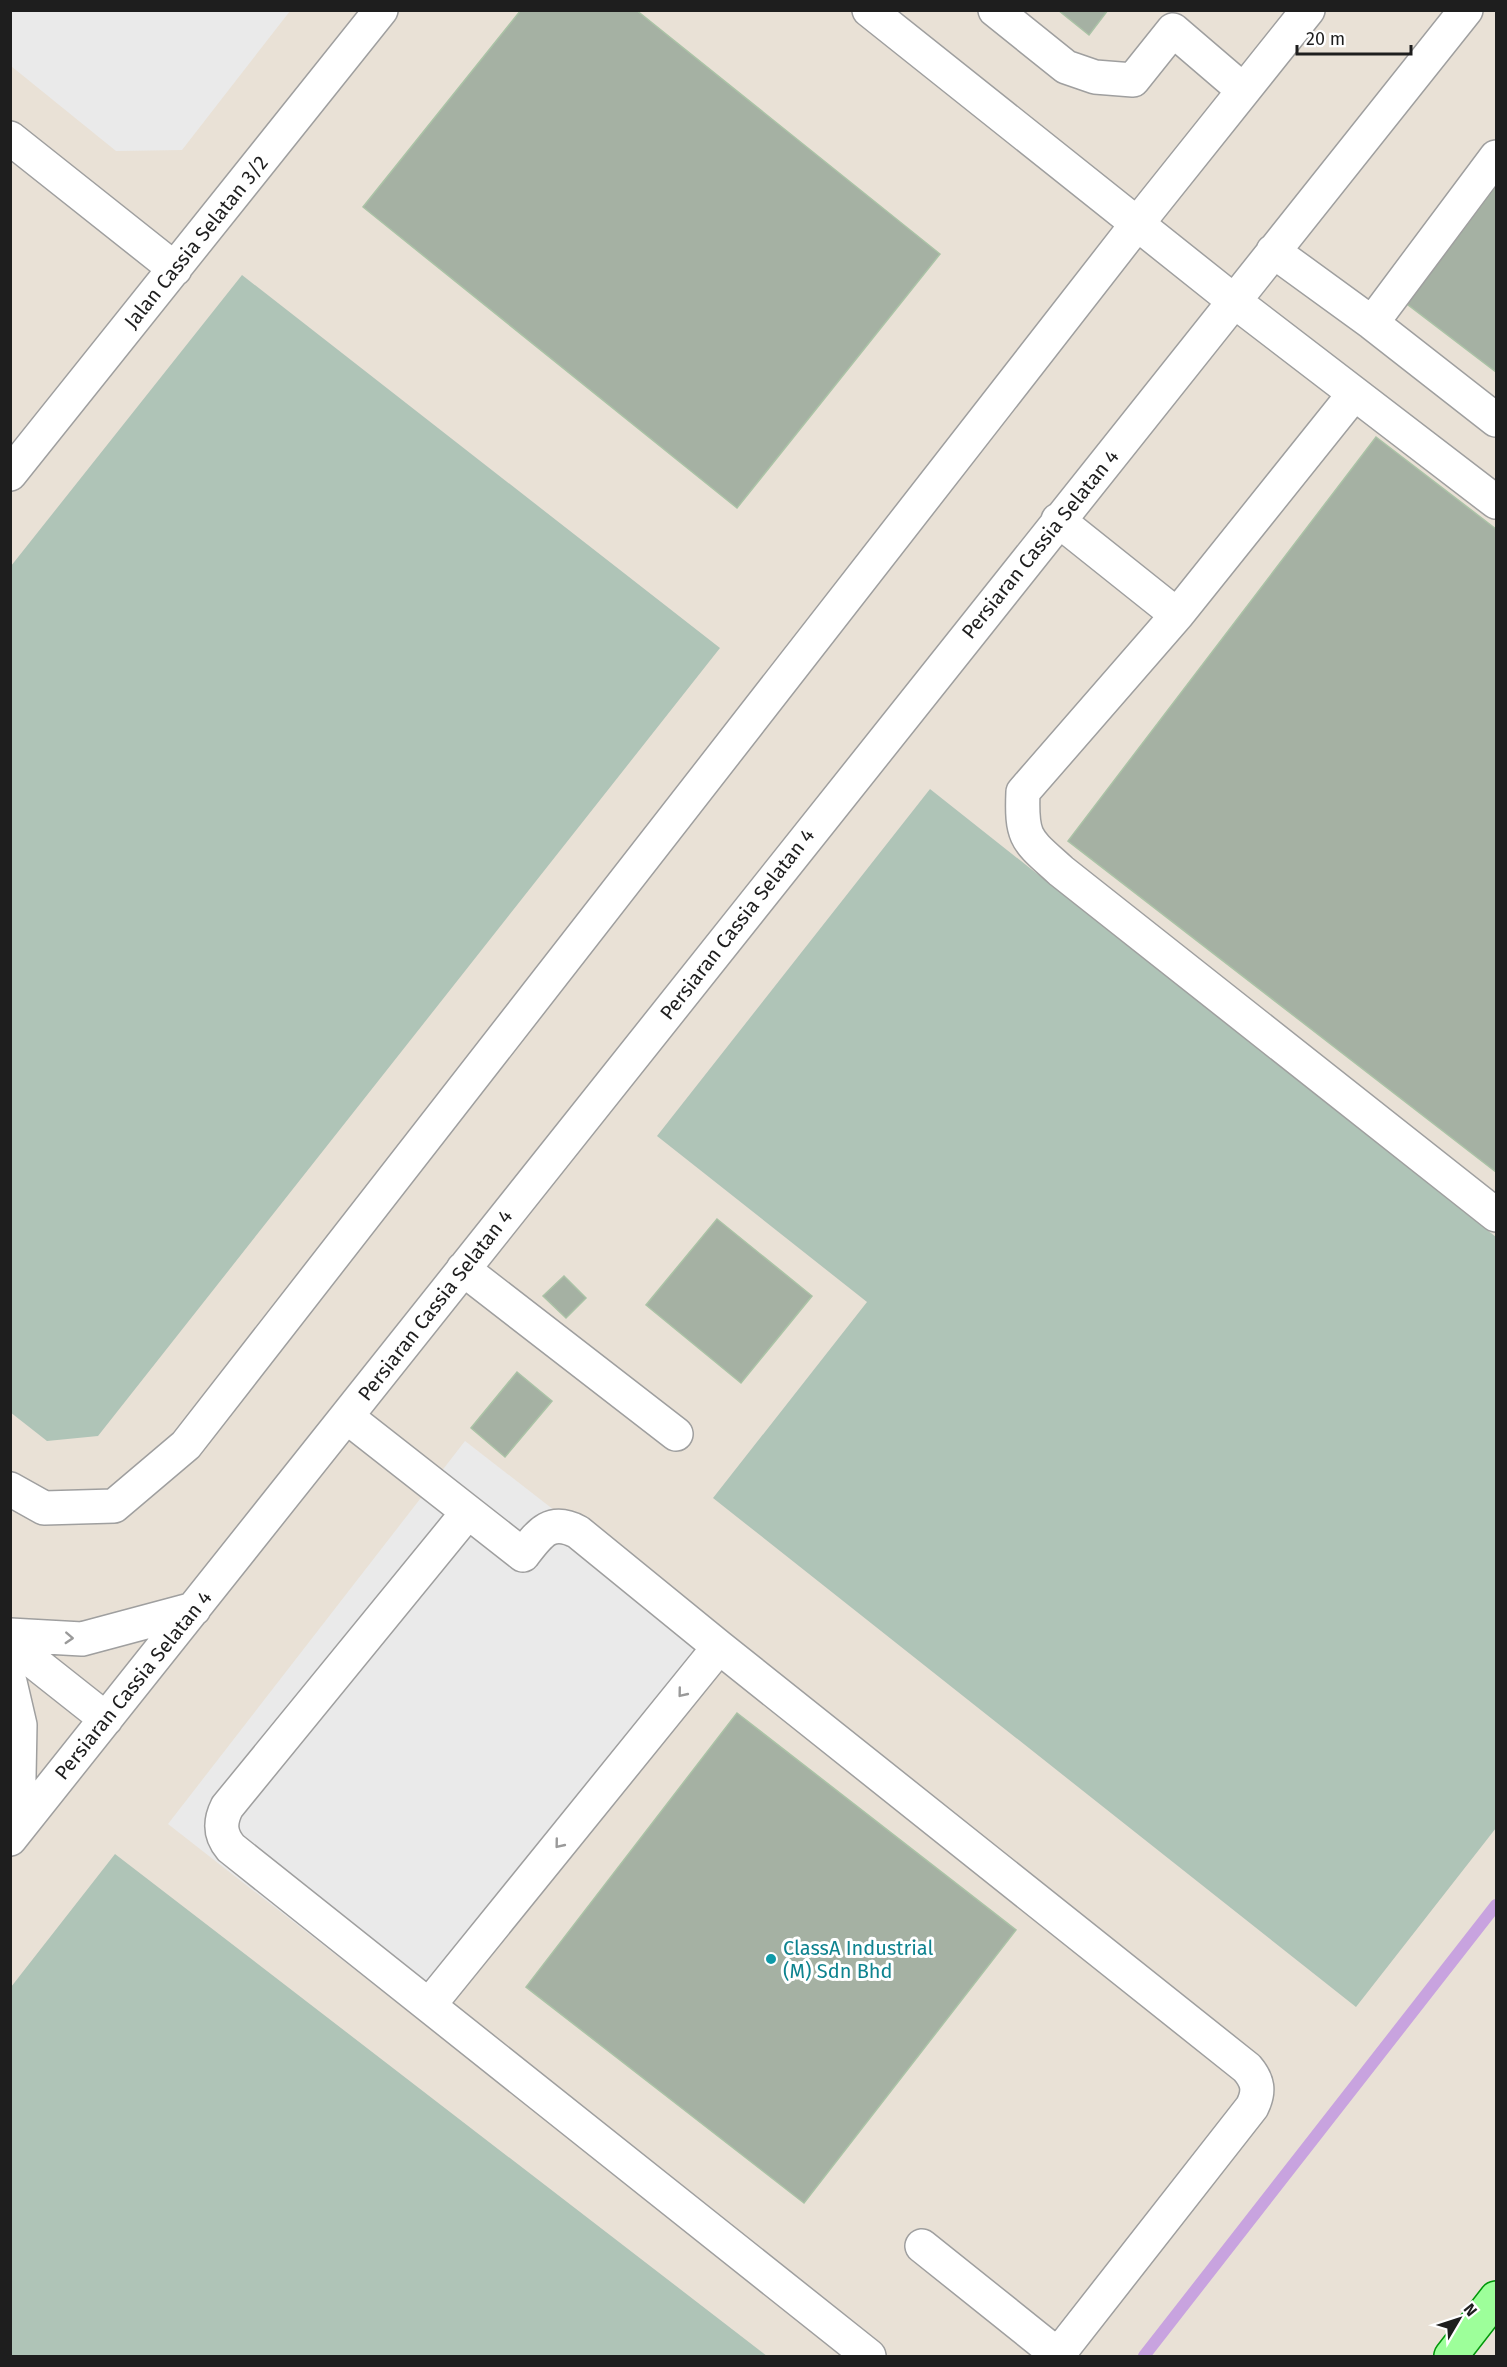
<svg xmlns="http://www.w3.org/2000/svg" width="1507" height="2367" font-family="'Fira Sans',sans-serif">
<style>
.industrial{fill:#e9e1d6}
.construction{fill:#afc4b7}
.parking{fill:#eaeaea}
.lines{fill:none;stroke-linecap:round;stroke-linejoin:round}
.stream{stroke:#c8a3df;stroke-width:12}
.building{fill:#a5b1a3;stroke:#aac2a6;stroke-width:1.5}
.minor-casing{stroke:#9f9f9f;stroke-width:36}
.major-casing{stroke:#00980a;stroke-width:36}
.minor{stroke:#fff;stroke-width:33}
.major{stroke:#9dff9a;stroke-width:33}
.oneway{stroke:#9a9a9a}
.culture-dot{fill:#0f9aa8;stroke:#fff;stroke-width:2}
.labels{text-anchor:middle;stroke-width:6;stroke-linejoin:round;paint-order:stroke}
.street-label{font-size:20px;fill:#1e1e1e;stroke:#fff}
.culture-label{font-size:20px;fill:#0d838f;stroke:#fff;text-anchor:start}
</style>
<rect width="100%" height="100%" fill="#e4f0e5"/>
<path class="industrial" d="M11 11H1496V2356H11Z"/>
<path class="construction" d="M242 275 720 648 98 1436 47 1441 10 1412 11 566Z
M930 789 1496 1237V1828L1356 2007 713 1498 867 1302 657 1136Z
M115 1854 767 2356H11V1987Z"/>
<path class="parking" d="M10 11 11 10 290 11 182 150 116 151 11 66Z
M465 1441 715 1635 418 2019 168 1824Z"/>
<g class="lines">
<path class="stream" d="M1144 2356 1496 1905"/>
</g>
<path class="building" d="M521 10H636L940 254 737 508 363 207Z
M1058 10H1108L1089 35Z
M1496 186V372L1407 304Z
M1376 437 1496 529V1172L1068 841Z
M717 1219 812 1296 741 1383 646 1305Z
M564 1276 586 1298 566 1318 543 1296Z
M517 1372 552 1401 505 1457 471 1428Z
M737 1713 1016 1930 804 2203 526 1987Z"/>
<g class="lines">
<g class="minor-casing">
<path id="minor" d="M869 10 1234 301 1496 502
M995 10 1066 67 1095 77 1133 80 1173 30 1243 90
M10 138 175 269
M1273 251 1372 323 1496 420
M1372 323 1496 157
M1354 394 1177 615 1023 792C1021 840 1027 840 1061 871L1496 1215
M10 474 381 10
M1058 520 1177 615
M463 1269 676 1434
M347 1417 523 1555C539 1534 550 1517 578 1532L719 1647 1247 2068C1258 2081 1260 2091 1252 2107L1057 2356
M10 1489 44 1508 114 1506 186 1445 1137 224 1308 10
M468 1512 227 1807C219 1823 220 1835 231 1848L869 2356
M10 1635 82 1639 194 1609
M10 1643 106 1719
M10 1682 20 1725 18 1829
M10 1839 1466 10
M430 2004 719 1647
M922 2246 1058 2355"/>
</g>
<g class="major-casing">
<path id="major" d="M1451 2356 1496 2298"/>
</g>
<use href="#minor" class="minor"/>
<use href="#major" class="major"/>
</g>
<defs><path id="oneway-chevron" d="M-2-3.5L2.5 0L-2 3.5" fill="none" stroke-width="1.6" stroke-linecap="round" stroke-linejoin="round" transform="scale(1.5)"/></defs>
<g class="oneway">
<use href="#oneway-chevron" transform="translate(69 1638) rotate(3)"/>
<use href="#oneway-chevron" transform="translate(682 1693) rotate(129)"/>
<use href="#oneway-chevron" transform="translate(559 1844) rotate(129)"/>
</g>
<circle class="culture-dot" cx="771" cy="1959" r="6"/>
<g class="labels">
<g class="street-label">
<text transform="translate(196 242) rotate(-51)" y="7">Jalan Cassia Selatan 3/2</text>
<text transform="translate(1040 544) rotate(-51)" y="7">Persiaran Cassia Selatan 4</text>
<text transform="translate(737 924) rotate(-52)" y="7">Persiaran Cassia Selatan 4</text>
<text transform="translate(435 1305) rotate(-52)" y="7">Persiaran Cassia Selatan 4</text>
<text transform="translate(133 1685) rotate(-51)" y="7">Persiaran Cassia Selatan 4</text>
</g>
<g class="culture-label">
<text x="783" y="1955">ClassA Industrial<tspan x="783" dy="23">(M) Sdn Bhd</tspan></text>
</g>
</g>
<rect width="1507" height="2367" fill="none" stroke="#1e1e1e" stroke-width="24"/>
<g transform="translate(1459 2319) rotate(51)" stroke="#ffffff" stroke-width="4.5" paint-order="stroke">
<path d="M0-4.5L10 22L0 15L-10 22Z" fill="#1e1e1e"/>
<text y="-9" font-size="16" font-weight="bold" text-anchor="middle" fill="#1e1e1e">N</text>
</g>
<path d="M1297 45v9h114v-9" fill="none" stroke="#1e1e1e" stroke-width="3"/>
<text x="1306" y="45" font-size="18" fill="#1e1e1e" stroke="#ffffff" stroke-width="4.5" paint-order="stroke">20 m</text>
</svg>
